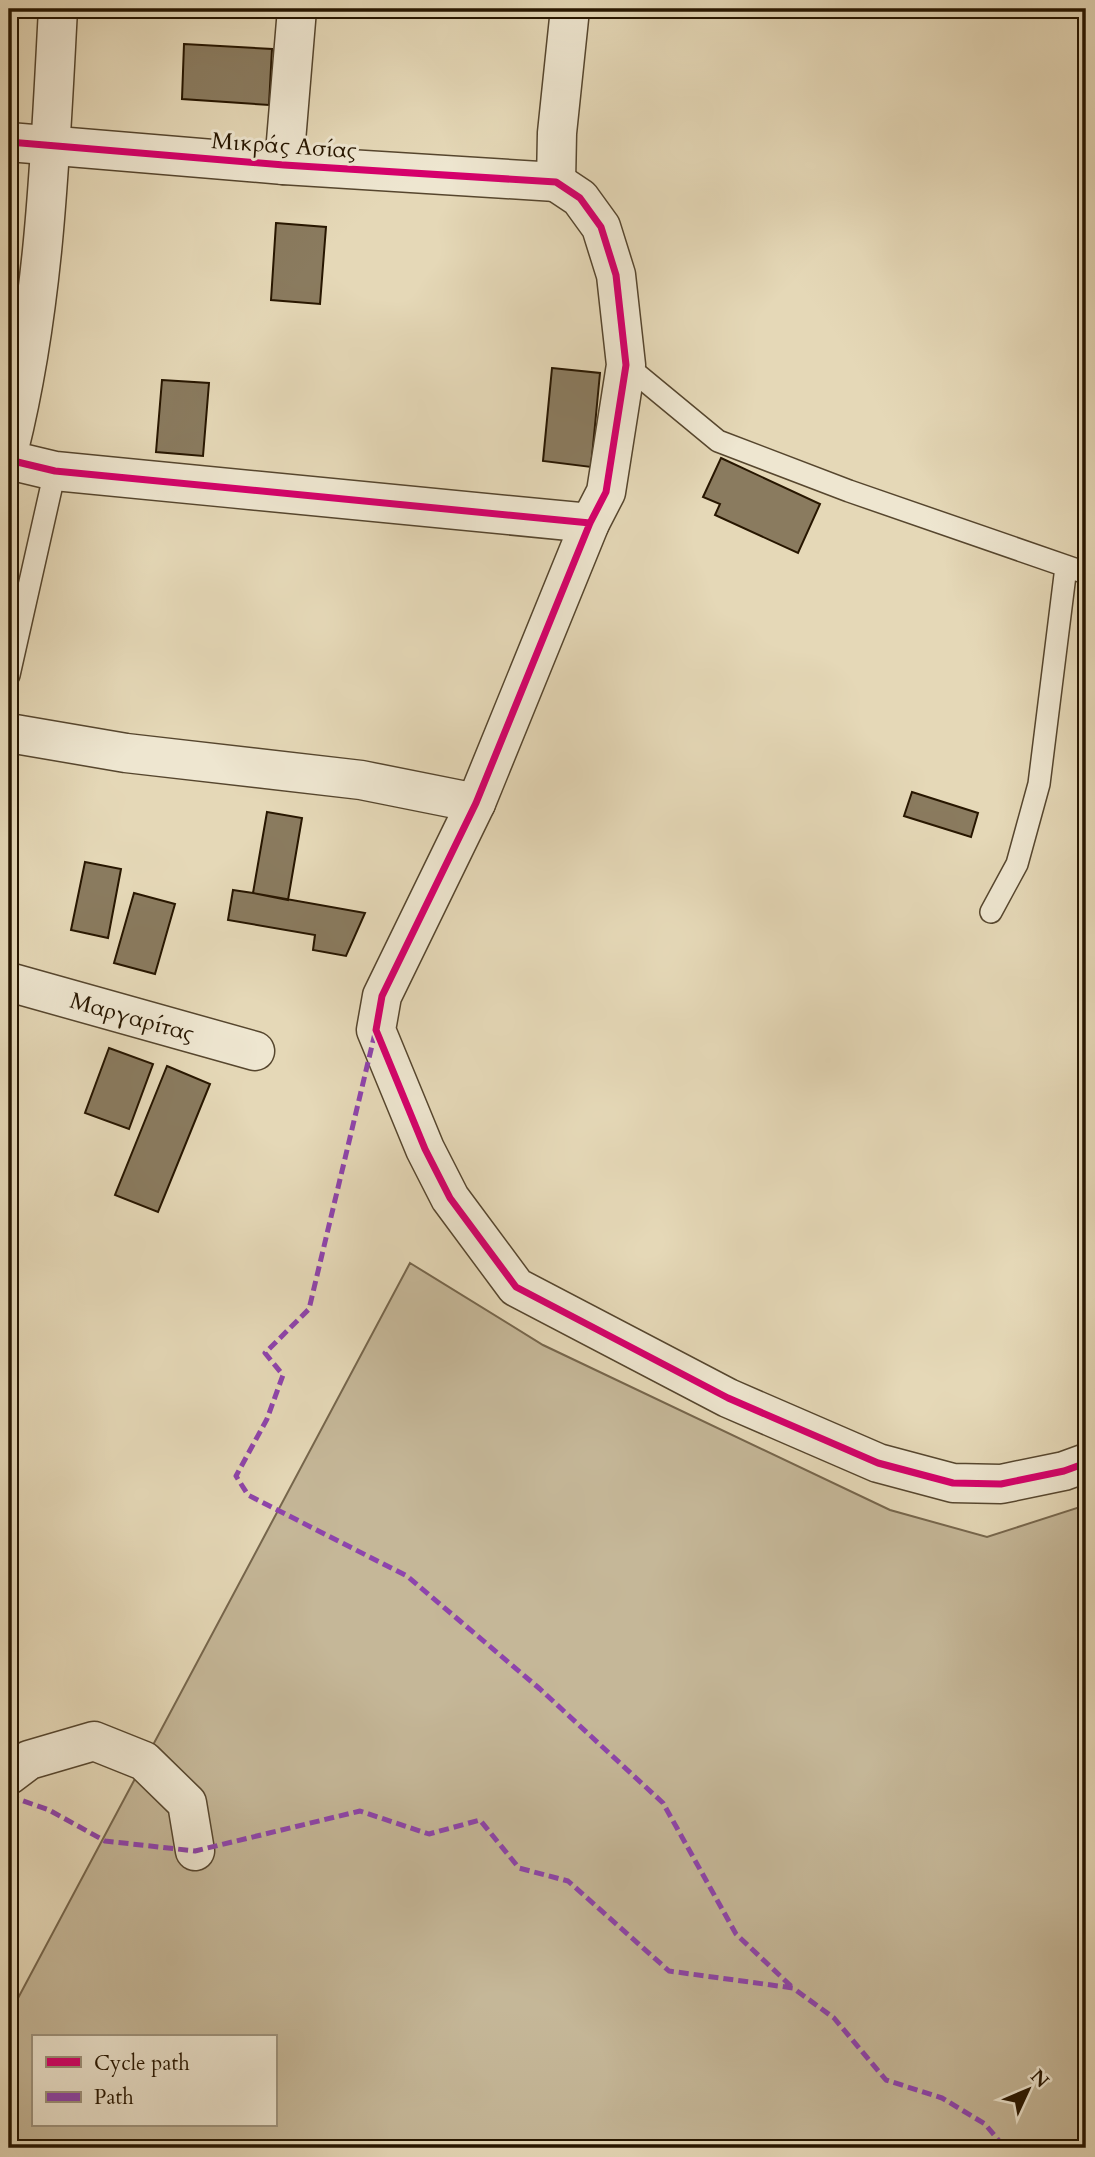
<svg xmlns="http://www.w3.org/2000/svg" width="1095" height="2157" font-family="Cardo,serif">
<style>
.green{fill:#c5b798;stroke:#76664c;stroke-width:2;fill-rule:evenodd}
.building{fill:#8a7b5f;stroke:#271600;stroke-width:2}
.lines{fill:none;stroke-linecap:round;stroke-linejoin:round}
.service-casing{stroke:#56462e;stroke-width:24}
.minor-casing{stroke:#56462e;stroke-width:41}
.tertiary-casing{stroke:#56462e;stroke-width:41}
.service{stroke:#eee6d0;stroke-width:21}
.minor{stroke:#eee6d0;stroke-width:38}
.tertiary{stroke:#eee6d0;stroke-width:38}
.quiet{stroke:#8e44ad;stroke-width:5;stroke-dasharray:10 5;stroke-linecap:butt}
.cycleway-casing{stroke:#eee6d0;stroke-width:11}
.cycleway{stroke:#d6006c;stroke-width:7}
.labels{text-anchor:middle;stroke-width:6;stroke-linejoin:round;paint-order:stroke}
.street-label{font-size:23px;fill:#271600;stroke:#eee6d0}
</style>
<rect width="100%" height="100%" fill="#e5d8b7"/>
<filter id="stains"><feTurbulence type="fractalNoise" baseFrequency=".00286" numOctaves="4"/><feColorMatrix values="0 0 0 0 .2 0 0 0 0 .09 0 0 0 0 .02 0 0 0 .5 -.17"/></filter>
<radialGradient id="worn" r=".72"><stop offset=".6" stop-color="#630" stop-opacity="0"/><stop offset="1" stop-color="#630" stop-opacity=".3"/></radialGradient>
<path class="green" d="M410 1263 543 1345 890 1510 987 1537 1086 1505V2148H9V2015ZM33 2036H275V2124H33Z"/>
<path class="building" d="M9 9H12L10 77H9Z
M184 44 272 49 269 105 182 99Z
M276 223 326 227 320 304 271 300Z
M552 368 600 373 591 467 543 461Z
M162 380 209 383 203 456 156 452Z
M721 458 820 504 798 553 715 515 720 504 703 497Z
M912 792 978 813 971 837 904 816Z
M267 812 302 818 288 900 253 893Z
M85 862 121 869 108 938 71 930Z
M233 890 253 893 365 913 346 956 313 950 315 935 228 920Z
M134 893 175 904 155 974 114 963Z
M109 1048 153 1064 129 1129 85 1113Z
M167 1066 210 1084 158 1212 115 1195Z"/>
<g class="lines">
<g class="service-casing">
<path id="service" d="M626 365 718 441 849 491 1086 573
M9 675 55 471
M991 912 1017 864 1039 784 1066 567"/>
</g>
<g class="minor-casing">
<g id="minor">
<path d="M9 142 284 165 556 182"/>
<path d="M284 165 297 9"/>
<path d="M556 182 580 198 601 227 616 275 626 365 606 492 590 523 476 803 382 996 376 1030 425 1149 450 1198 516 1287 728 1398 878 1463 953 1483 1001 1484 1064 1471 1086 1463"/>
<path d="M556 182 557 133 570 9"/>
<path d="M9 460 55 471 590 523"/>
<path d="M9 733 126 753 361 780 476 803"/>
<path id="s1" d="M9 982 255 1051"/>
<path d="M9 1775 29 1760 94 1741 144 1761 187 1803 195 1851"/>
</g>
</g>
<g class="tertiary-casing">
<path id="tertiary" d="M9 449C45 305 50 156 58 9"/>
</g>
<use href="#service" class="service"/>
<use href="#minor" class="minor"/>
<use href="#tertiary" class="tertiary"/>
<path class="quiet" d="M375 1033 309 1309 265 1353 283 1375 267 1419 236 1476 248 1495 407 1576 540 1689 663 1803 736 1934 793 1988
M9 1796 49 1810 105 1841 195 1851 360 1811 429 1834 480 1820 519 1868 568 1881 669 1971 793 1988 834 2018 886 2080 942 2098 985 2124 1005 2148"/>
<g class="cycleway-casing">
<path id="cycleway" d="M9 142 284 165 556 182 580 198 601 227 616 275 626 365 606 492 590 523 476 803 382 996 376 1030 425 1149 450 1198 516 1287 728 1398 878 1463 953 1483 1001 1484 1064 1471 1086 1463
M9 460 55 471 590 523"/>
</g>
<use href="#cycleway" class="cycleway"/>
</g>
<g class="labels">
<g class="street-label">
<text transform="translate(284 145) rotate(4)" y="8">Μικράς Ασίας</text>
<text dy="8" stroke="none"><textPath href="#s1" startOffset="128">Μαργαρίτας</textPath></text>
</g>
</g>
<rect width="1095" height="2157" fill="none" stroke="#e5d8b7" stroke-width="35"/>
<rect x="10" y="10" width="1074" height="2136" fill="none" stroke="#271600" stroke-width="3.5"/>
<rect x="18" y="18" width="1060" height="2122" fill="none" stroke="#271600" stroke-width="2"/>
<rect x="32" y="2035" width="245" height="91" fill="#eee6d0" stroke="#9e937d" stroke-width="2"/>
<rect x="46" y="2057" width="35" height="10" fill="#d6006c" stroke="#9e937d" stroke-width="2"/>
<text x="94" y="2070" font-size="21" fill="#271600">Cycle path</text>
<rect x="46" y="2092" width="35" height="10" fill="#8e44ad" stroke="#9e937d" stroke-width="2"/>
<text x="94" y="2104" font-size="21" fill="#271600">Path</text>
<g transform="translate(1028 2090) rotate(46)" stroke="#eee6d0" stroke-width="5" paint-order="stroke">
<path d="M0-5L12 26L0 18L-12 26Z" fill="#271600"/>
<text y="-10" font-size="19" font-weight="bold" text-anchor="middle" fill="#271600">N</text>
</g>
<rect width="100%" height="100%" filter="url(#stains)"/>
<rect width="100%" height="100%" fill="url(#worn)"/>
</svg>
